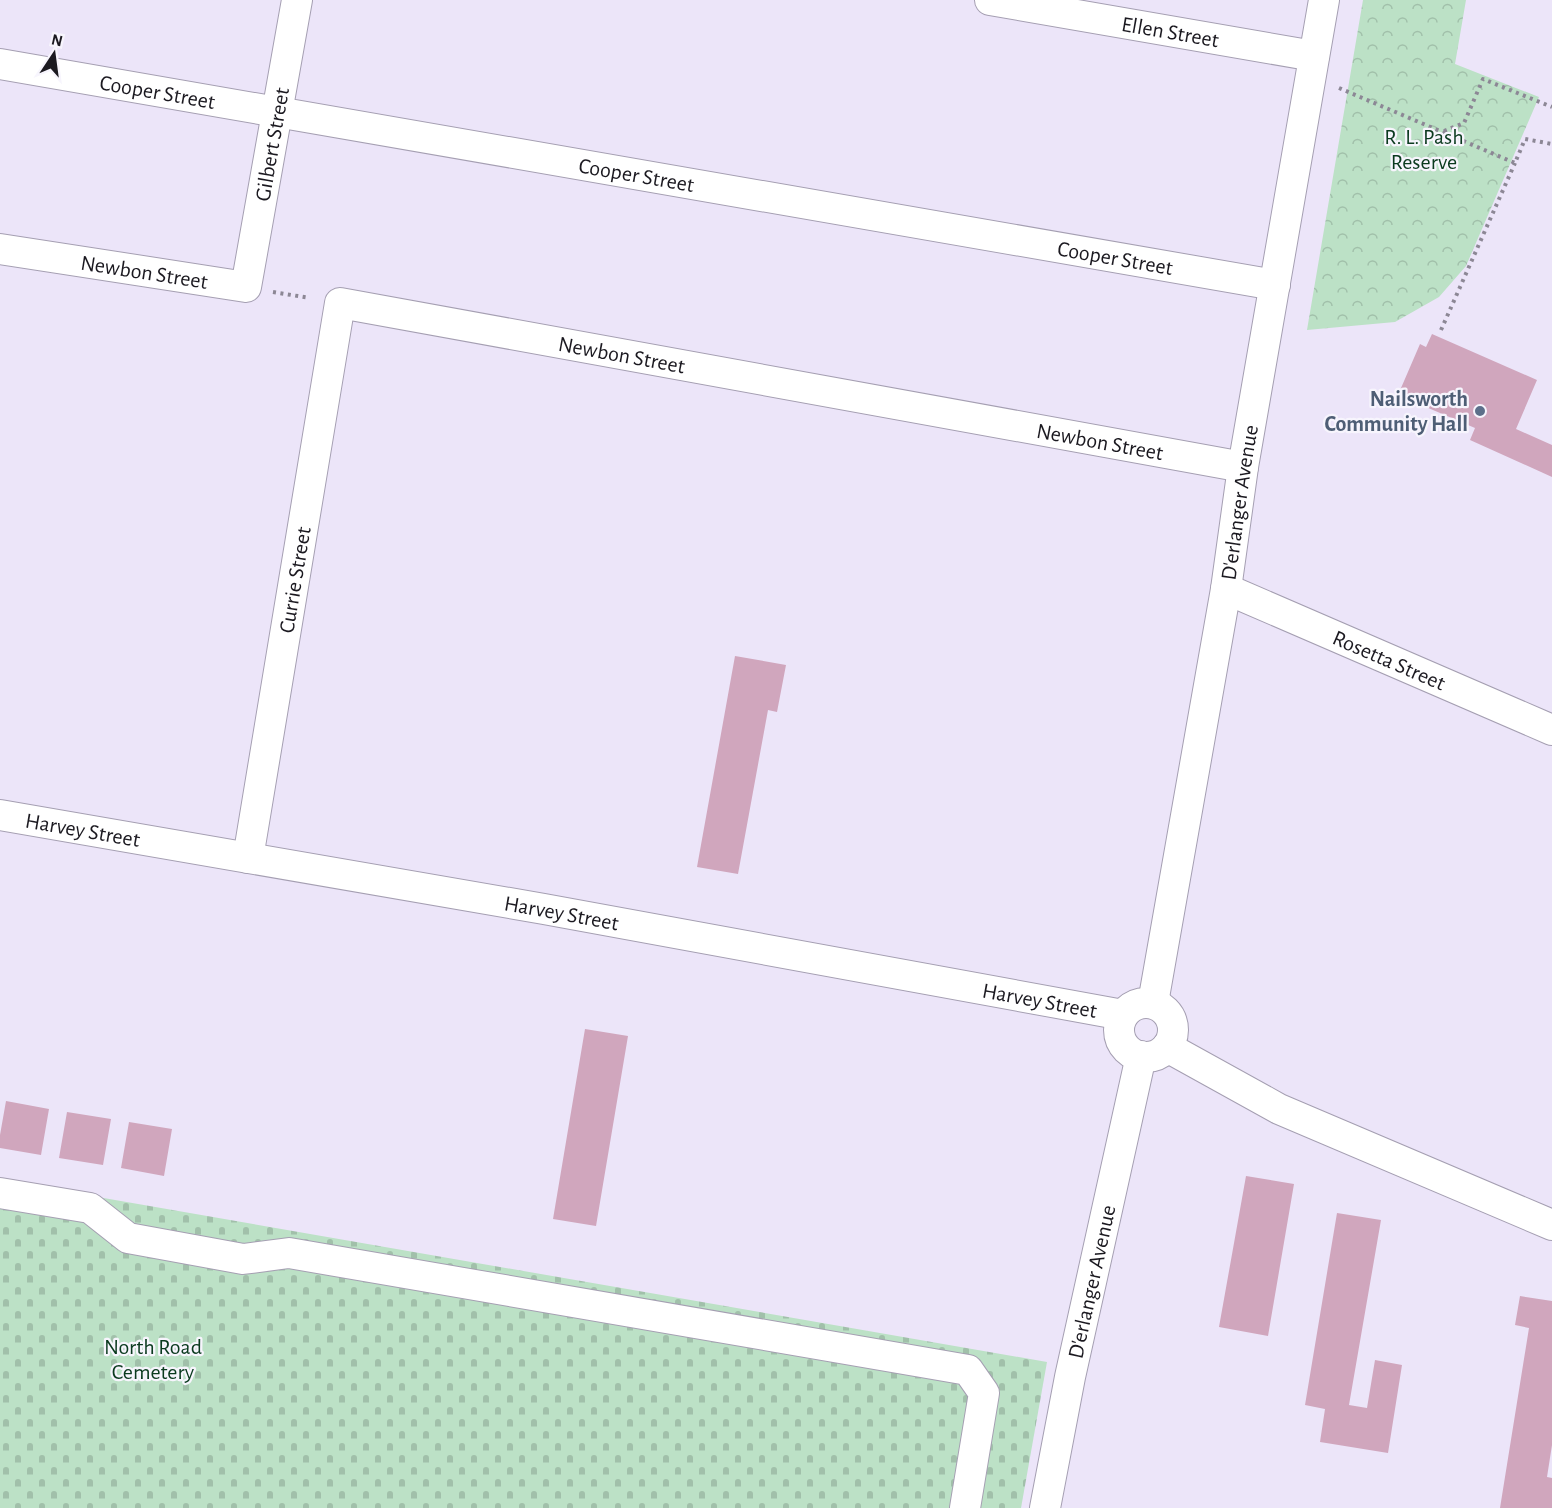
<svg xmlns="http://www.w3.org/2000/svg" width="1552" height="1508" font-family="'Alegreya Sans',sans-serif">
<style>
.cemetery{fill:url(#cemetery-stones)}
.park{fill:url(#park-crowns)}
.building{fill:#d0a6bd}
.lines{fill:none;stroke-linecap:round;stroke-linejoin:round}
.minor-casing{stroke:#a59fb2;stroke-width:32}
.path{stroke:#8c8795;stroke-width:4;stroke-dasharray:3 4.5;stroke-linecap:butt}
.minor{stroke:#fff;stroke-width:30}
.service-dot{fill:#5c6f8a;stroke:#f7f5fd;stroke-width:2}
.labels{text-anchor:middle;stroke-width:4.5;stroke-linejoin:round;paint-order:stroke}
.street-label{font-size:22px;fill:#1b1920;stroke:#f7f5fd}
.park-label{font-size:22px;fill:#0a3a1e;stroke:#f7f5fd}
.service-label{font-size:22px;font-weight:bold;fill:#4e5e75;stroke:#f7f5fd;text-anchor:end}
</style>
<defs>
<pattern id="cemetery-stones" width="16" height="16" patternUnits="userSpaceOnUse" patternTransform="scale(1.5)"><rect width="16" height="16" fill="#bce1c6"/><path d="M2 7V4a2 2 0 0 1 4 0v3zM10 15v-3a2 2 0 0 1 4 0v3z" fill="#a1c0aa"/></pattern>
<pattern id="park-crowns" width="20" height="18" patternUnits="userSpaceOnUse" patternTransform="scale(1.5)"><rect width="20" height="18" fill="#bce1c6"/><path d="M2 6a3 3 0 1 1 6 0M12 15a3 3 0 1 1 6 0" fill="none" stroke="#a1c0aa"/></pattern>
</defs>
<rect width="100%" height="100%" fill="#ece5f9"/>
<path class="cemetery" d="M0 1180 1047 1362 1021 1508H0Z"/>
<path class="park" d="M1363 0H1466L1455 64 1539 97 1466 266 1439 297 1395 322 1307 330Z"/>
<path class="building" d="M1432 334 1537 380 1516 429 1552 445V477L1470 440 1475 428 1398 395 1420 344 1426 347Z
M735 656 786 665 777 712 768 710 738 874 697 867Z
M585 1029 628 1036 596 1226 553 1219Z
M6 1101 49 1109 41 1155 0 1148V1135Z
M67 1112 111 1119 103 1165 59 1158Z
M129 1122 172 1129 164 1176 121 1168Z
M1246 1176 1294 1184 1268 1336 1219 1327Z
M1337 1213 1381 1220 1349 1405 1367 1408 1375 1360 1402 1365 1388 1453 1320 1442 1325 1409 1305 1405Z
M1520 1296 1552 1301V1445L1547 1477 1552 1478V1508H1500L1529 1328 1515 1325Z"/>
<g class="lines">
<g class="minor-casing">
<g id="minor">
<path id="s1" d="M990 0 1314 56"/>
<path id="s2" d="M0 64 1275 285"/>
<path id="s3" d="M0 249 246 287 297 0"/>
<path id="s4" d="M1226 589 1552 730"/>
<path id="s5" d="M0 815 544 909 1123 1015"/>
<path id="s6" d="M248 858 340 303 1243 467"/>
<path id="s7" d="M1153 1003 1226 589 1243 467 1324 0"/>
<circle cx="1146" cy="1030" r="27"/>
<path d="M1167 1047 1279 1109 1552 1225"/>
<path d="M0 1193 90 1208 128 1238 243 1259 289 1253 968 1370 984 1393 965 1508"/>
<path id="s8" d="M1045 1508 1070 1377 1141 1056"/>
</g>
</g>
<path class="path" d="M1339 88 1515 163 1525 139 1552 144
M1444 131 1464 123 1483 79 1552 107
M273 292 310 298
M1441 330 1515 163"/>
<use href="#minor" class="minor"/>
</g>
<circle class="service-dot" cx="1480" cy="411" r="6"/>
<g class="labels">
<g class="street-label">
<text dy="8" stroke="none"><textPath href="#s1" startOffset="183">Ellen Street</textPath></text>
<text dy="8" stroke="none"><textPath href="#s2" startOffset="160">Cooper Street</textPath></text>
<text dy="8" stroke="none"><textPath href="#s3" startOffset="394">Gilbert Street</textPath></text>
<text dy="8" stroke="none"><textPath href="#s2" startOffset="646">Cooper Street</textPath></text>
<text dy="8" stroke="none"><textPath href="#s2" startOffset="1132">Cooper Street</textPath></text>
<text dy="8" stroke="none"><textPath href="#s3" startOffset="146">Newbon Street</textPath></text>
<text dy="8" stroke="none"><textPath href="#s6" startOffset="849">Newbon Street</textPath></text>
<text dy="8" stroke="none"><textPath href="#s6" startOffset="1335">Newbon Street</textPath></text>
<text dy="8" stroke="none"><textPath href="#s7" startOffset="508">D'erlanger Avenue</textPath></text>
<text dy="8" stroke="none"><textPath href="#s6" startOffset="282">Currie Street</textPath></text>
<text dy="8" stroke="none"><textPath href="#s4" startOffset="178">Rosetta Street</textPath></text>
<text dy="8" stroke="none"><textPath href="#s5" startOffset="84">Harvey Street</textPath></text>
<text dy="8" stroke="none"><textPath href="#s5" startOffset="570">Harvey Street</textPath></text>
<text dy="8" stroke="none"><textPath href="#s5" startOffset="1056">Harvey Street</textPath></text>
<text dy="8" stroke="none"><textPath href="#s8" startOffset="231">D'erlanger Avenue</textPath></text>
</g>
<g class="park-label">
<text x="1424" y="144">R. L. Pash<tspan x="1424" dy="25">Reserve</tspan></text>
<text x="153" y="1354">North Road<tspan x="153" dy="25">Cemetery</tspan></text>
</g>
<g class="service-label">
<text x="1468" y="406">Nailsworth<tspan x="1468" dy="25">Community Hall</tspan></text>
</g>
</g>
<g transform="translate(54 54) rotate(13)" stroke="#f7f5fd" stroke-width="4.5" paint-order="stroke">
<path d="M0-4.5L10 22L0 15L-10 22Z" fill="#1b1920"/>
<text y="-9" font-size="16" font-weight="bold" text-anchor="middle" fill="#1b1920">N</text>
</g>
</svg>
